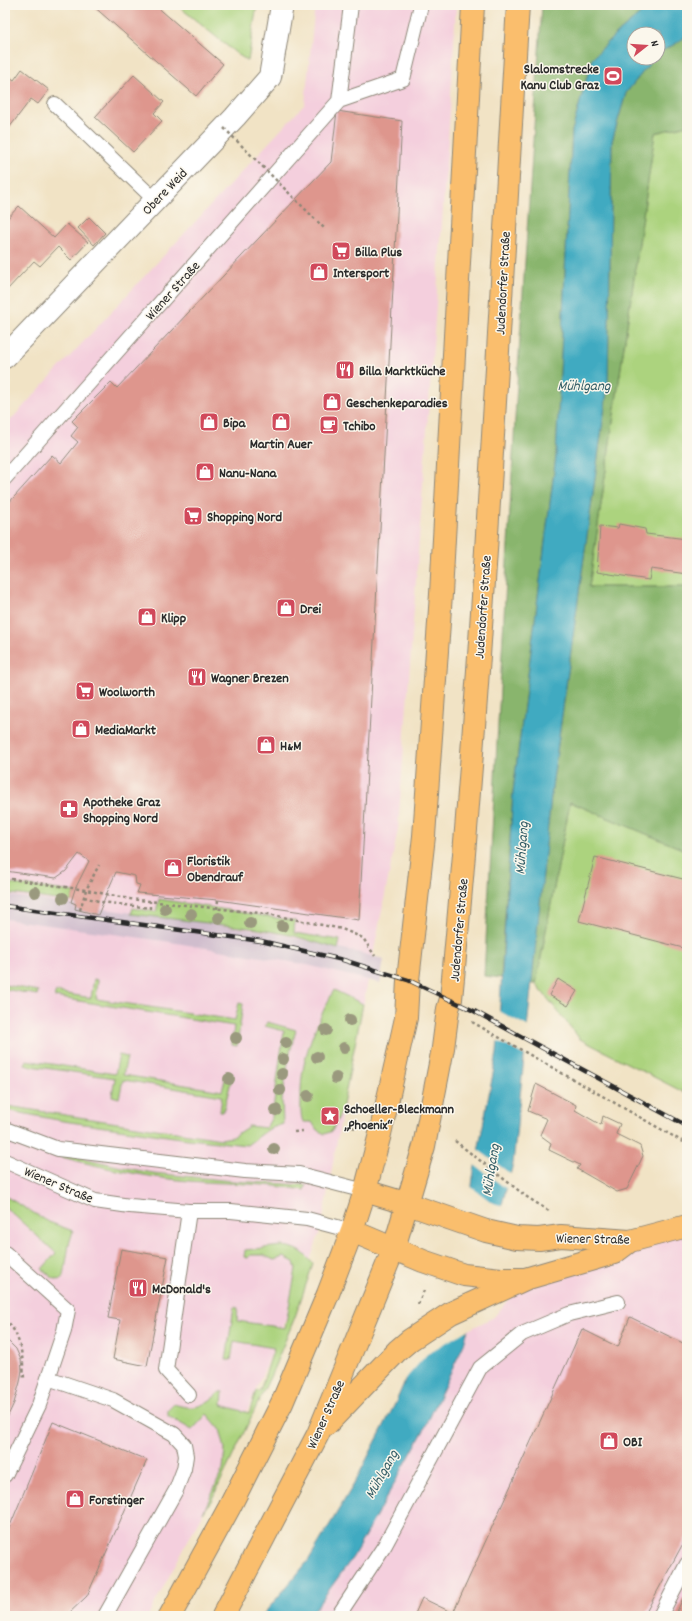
<svg xmlns="http://www.w3.org/2000/svg" width="692" height="1621" font-family="Dekko,sans-serif">
<style>
.built{fill:#f4cfdd}
.industrial{fill:#d0bdcd}
.green{fill:#acd37e;stroke:#6c7f54}
.forest{fill:#89b56d;stroke:#5a704c}
.water{fill:#41aac1;stroke:#366a76}
.pier{fill:#f1e3c5}
.building{fill:#de968d}
.lines{fill:none;stroke-linecap:round;stroke-linejoin:round}
.lane-casing{stroke:#8e8778;stroke-width:16}
.street-casing{stroke:#8e8778;stroke-width:24}
.primary-casing{stroke:#8e8778;stroke-width:24}
.path{stroke:#8e8778;stroke-width:2.5;stroke-dasharray:3 3;stroke-linecap:butt}
.lane{stroke:#fff;stroke-width:14}
.street{stroke:#fff;stroke-width:22}
.primary{stroke:#fabe6d;stroke-width:22}
.rail-casing{stroke:#2b2b2b;stroke-width:4.5}
.rail{stroke:#fbf7ec;stroke-width:3;stroke-dasharray:9;stroke-linecap:butt}
.path-bridge{stroke:#8e8778;stroke-width:2.5;stroke-dasharray:3 3;stroke-linecap:butt}
.tree{fill:#9a997e}
.labels{text-anchor:middle;stroke-width:3;stroke-linejoin:round;paint-order:stroke}
.poi-label{font-size:14px;font-weight:bold;fill:#2b2b2b;stroke:#fbf7ec;text-anchor:start}
.street-label{font-size:14px;fill:#2b2b2b;stroke:#fbf7ec}
.water-label{font-size:15px;font-style:italic;fill:#345e67;stroke:#fbf7ec}
</style>
<rect width="100%" height="100%" fill="#fbf7ec"/>
<filter id="ink" filterUnits="userSpaceOnUse"><feTurbulence type="fractalNoise" baseFrequency=".025" numOctaves="2"/><feDisplacementMap in="SourceGraphic" scale="8" xChannelSelector="R" yChannelSelector="G"/><feConvolveMatrix kernelMatrix="1 2 1 2 8 2 1 2 1" color-interpolation-filters="sRGB"/></filter>
<filter id="wash" filterUnits="userSpaceOnUse"><feTurbulence type="fractalNoise" baseFrequency=".012" numOctaves="4" result="noise"/><feDisplacementMap in="SourceGraphic" scale="16" xChannelSelector="R" yChannelSelector="G"/><feGaussianBlur stdDeviation="0.9" result="paint"/><feColorMatrix in="noise" values="0 0 0 0 0 0 0 0 0 0 0 0 0 0 0 0 0 1.4 0 .05"/><feComposite in="paint" operator="in"/></filter>
<g filter="url(#wash)">
<rect width="100%" height="100%" fill="#f1e3c5"/>
<path class="built" d="M315 5H456L450 112 398 829 345 1097 321 1228 308 1266 210 1499 148 1616H5V426L305 104Z
M687 1226V1616H310L353 1557 423 1432 464 1344 468 1330 494 1317 525 1279Z"/>
<path class="industrial" d="M5 895 267 932 340 948 384 959 380 983 303 964 164 941 5 919Z"/>
<path class="green" d="M177 5H257L248 61 237 54Z
M687 125V587H589L655 133Z
M570 802 687 851V1094L580 1039 536 984Z
M5 883 74 892 71 902 5 893Z
M159 899 295 921 294 933 340 940 338 949 294 936 258 929 131 914 133 908 156 912Z
M94 979 98 980 96 999 235 1020 239 1003 243 1004 237 1046 232 1045 234 1026 54 997 56 992 91 998Z
M5 985 38 991 37 995 5 989Z
M334 990 363 1004 342 1110 332 1131 325 1134 317 1130 312 1122H303C300 1114 301 1106 301 1098 300 1058 316 1024 334 990Z
M267 1022 296 1030 289 1056 282 1099 283 1124 269 1129 247 1145 188 1139 63 1121 6 1110 7 1106 221 1139 232 1137 249 1126 266 1128 272 1117 284 1031 265 1026Z
M119 1055 127 1057 123 1075 222 1091 227 1072 233 1074 223 1112H220L222 1096 123 1080 119 1098 112 1096 115 1078 24 1065 26 1060 115 1074Z
M5 1137 19 1142 121 1167 153 1173 232 1181 306 1185 304 1190C266 1183 227 1184 189 1181 130 1176 62 1158 5 1141Z
M5 1196 49 1222 73 1231 69 1244 64 1276 59 1280 53 1278 42 1269 56 1253 5 1207Z
M282 1246C298 1248 303 1251 313 1264L295 1317 271 1375 230 1462 211 1501 203 1513 223 1469 225 1449 220 1429 207 1414 192 1430 168 1416V1410L174 1404C195 1411 204 1406 220 1392H223L222 1405 249 1413 256 1391H260L274 1348 234 1341 231 1360H226L234 1307 238 1308 237 1321 285 1328 296 1269 294 1262 284 1257 274 1260 263 1255H250L248 1258 244 1257 245 1250Z"/>
<path class="forest" d="M542 5H651L615 35 592 59 572 131 556 456 513 792 501 978 484 976 517 383Z
M687 34V125L655 133 589 587H687V851L570 802 536 984H531L552 787 608 385 612 141 626 93 654 58H658V53L677 43Z"/>
<path class="water" d="M651 5H687V34L677 43 658 53V34H634V58H654L626 93 612 141 608 385 552 787 513 1164 464 1344 423 1432 353 1557 310 1616H262L308 1561 354 1484 395 1404 466 1239 473 1177 497 1053 513 792 556 456 572 131 592 59 615 35Z"/>
<path class="pier" d="M497 1010 529 1027 526 1056 495 1040Z
M476 1148 512 1175 508 1190 473 1164Z
M470 1186 493 1203 504 1206 470 1329 428 1353 402 1383 464 1238Z"/>
<g id="blocks">
<path class="building" d="M92 5H155L223 64 196 96Z
M22 69 49 90 38 104 31 99 6 132 5 77 7 75 14 80Z
M134 75 164 102 154 113 162 121 133 152 95 117Z
M337 111 402 121 359 920 218 900 137 893 140 885 136 884 135 876 116 872 106 895 98 915 75 909 76 904 71 902 75 889 89 861 79 854 66 871 56 878 5 871V528L7 527 5 525V507L52 455 61 463 78 442 71 436 78 427 72 421 111 382 117 388 331 162Z
M19 206 54 238 67 224 88 242 71 260 58 247 40 266 34 261 7 290 5 287V221Z
M89 217 105 233 94 245 78 228Z
M619 524 645 529 646 534 687 539V574L651 569 649 580 597 572 600 526 618 528Z
M595 857 687 880V949L579 921Z
M558 979 577 991 568 1006 549 995Z
M536 1084 576 1105 575 1110 601 1125 603 1116 620 1124 616 1134 640 1146 643 1156 627 1189 617 1192 577 1169 580 1165 549 1150 551 1143 540 1135 547 1119 528 1111Z
M121 1249 168 1257 147 1366 113 1359 120 1320 108 1318Z
M630 1317 687 1345V1536L644 1616H414L422 1598 453 1613 582 1329 618 1347Z
M5 1338 16 1349 21 1360 22 1370 20 1382 14 1403 5 1422Z
M53 1422 147 1460 87 1596 66 1616H5V1538Z
M683 1598 687 1600V1616H675Z"/>
</g>
</g>
<g filter="url(#ink)">
<use href="#blocks" fill-opacity="0" stroke="#8e8778" stroke-width="1"/>
<g class="lines">
<g class="lane-casing">
<path id="lane" d="M339 101 351 5
M55 104 155 200
M5 478 339 101 403 79 421 5
M5 1129 58 1149 245 1171 299 1174 365 1191
M5 1161 95 1201 130 1206 189 1211H231L307 1219 352 1231
M5 1253 68 1310 64 1331 39 1405 5 1475
M48 1378 113 1400 174 1434 184 1445 186 1456 184 1469 176 1490 105 1616
M189 1395 166 1370 189 1211
M338 1616 385 1545 480 1368 522 1334 569 1314 618 1302
M660 1616 687 1564"/>
</g>
<g class="street-casing">
<path id="street" d="M5 357 235 117 270 77 282 5"/>
</g>
<g class="primary-casing">
<path id="primary" d="M365 1191 408 1204 486 1231 517 1238 539 1239 561 1236 630 1241 687 1226
M352 1231 423 1261 464 1275 501 1279H523
M327 1424 397 1351 410 1340 451 1313 525 1279 614 1253 630 1241
M170 1616 229 1508 282 1403 328 1294 352 1231 365 1191 380 1134 406 1018 408 980 424 836 441 594 473 5
M223 1616 318 1434 394 1248 424 1146 443 1048 448 1009 451 999C483 669 498 337 518 5"/>
</g>
<path class="path" d="M5 878 86 890 130 899 268 914 342 929 363 938 375 956
M84 897 102 902 150 908V901
M217 909 218 900
M80 910 86 890 99 865
M472 1022 687 1144
M347 1125 355 1128
M294 1132 303 1131
M455 1141 527 1197 549 1211
M418 1304 425 1288
M5 1319C21 1334 23 1358 24 1379"/>
<use href="#lane" class="lane"/>
<use href="#street" class="street"/>
<use href="#primary" class="primary"/>
<g class="rail-casing">
<path id="rail" d="M5 906 261 941 343 960 375 970 408 980 474 1011 687 1126"/>
</g>
<use href="#rail" class="rail"/>
<path class="path-bridge" d="M224 128 324 228"/>
</g>
<g class="tree">
<circle cx="35" cy="892" r="6"/>
<circle cx="63" cy="898" r="6"/>
<circle cx="165" cy="909" r="6"/>
<circle cx="191" cy="914" r="6"/>
<circle cx="219" cy="918" r="6"/>
<circle cx="250" cy="923" r="6"/>
<circle cx="282" cy="926" r="6"/>
<circle cx="350" cy="1020" r="6"/>
<circle cx="326" cy="1030" r="6"/>
<circle cx="236" cy="1038" r="6"/>
<circle cx="286" cy="1043" r="6"/>
<circle cx="344" cy="1048" r="6"/>
<circle cx="317" cy="1057" r="6"/>
<circle cx="283" cy="1059" r="6"/>
<circle cx="282" cy="1074" r="6"/>
<circle cx="336" cy="1078" r="6"/>
<circle cx="229" cy="1079" r="6"/>
<circle cx="280" cy="1090" r="6"/>
<circle cx="308" cy="1096" r="6"/>
<circle cx="276" cy="1110" r="6"/>
<circle cx="274" cy="1149" r="6"/>
</g>
</g>
<defs>
<g id="stadium-square" transform="scale(1)"><rect x="-9" y="-9" width="18" height="18" rx="4" fill="#d1495b" stroke="#fbf7ec"/><path d="M0-5a6.5 5 0 1 0 0 10a6.5 5 0 1 0 0-10ZM-3.5-1.8h7v3.6h-7Z" fill="#fff"/></g>
<g id="supermarket-square" transform="scale(1)"><rect x="-9" y="-9" width="18" height="18" rx="4" fill="#d1495b" stroke="#fbf7ec"/><path d="M-6-5.5h2.5l.6 2H6L4.5 2H-2.5L-4.4-4H-6ZM-1.5 3.2a1.3 1.3 0 1 0 .1 0ZM3 3.2a1.3 1.3 0 1 0 .1 0Z" fill="#fff"/></g>
<g id="shop-square" transform="scale(1)"><rect x="-9" y="-9" width="18" height="18" rx="4" fill="#d1495b" stroke="#fbf7ec"/><path d="M-5-2.5h2.3a2.7 3.5 0 0 1 5.4 0H5L5.5 6h-11ZM-1.5-2.5h3a1.5 2.3 0 0 0-3 0Z" fill="#fff"/></g>
<g id="restaurant-square" transform="scale(1)"><rect x="-9" y="-9" width="18" height="18" rx="4" fill="#d1495b" stroke="#fbf7ec"/><path d="M-5-6h1v4h1v-4h1v4h1v-4h1v5L-1.5 .5V6h-2V.5L-5-1ZM5-6V6H3V1.5H1.5Q1.5-4 5-6Z" fill="#fff"/></g>
<g id="cafe-square" transform="scale(1)"><rect x="-9" y="-9" width="18" height="18" rx="4" fill="#d1495b" stroke="#fbf7ec"/><path d="M-5.5-4.5H6V0H3Q3 3.5 0 3.5H-2.5Q-5.5 3.5-5.5 0ZM3-3.2v2h1.7v-2ZM-6 4.5H4V6H-6Z" fill="#fff"/></g>
<g id="pharmacy-square" transform="scale(1)"><rect x="-9" y="-9" width="18" height="18" rx="4" fill="#d1495b" stroke="#fbf7ec"/><path d="M-2-6h4v4h4v4h-4v4h-4v-4h-4v-4h4Z" fill="#fff"/></g>
<g id="sight-square" transform="scale(1)"><rect x="-9" y="-9" width="18" height="18" rx="4" fill="#d1495b" stroke="#fbf7ec"/><path d="M0-6L1.8-2.2L6-1.7L2.9 1.2L3.7 5.4L0 3.3L-3.7 5.4L-2.9 1.2L-6-1.7L-1.8-2.2Z" fill="#fff"/></g>
</defs>
<g fill-rule="evenodd">
<use href="#stadium-square" x="613" y="76"/>
<use href="#supermarket-square" x="341" y="251"/>
<use href="#shop-square" x="319" y="272"/>
<use href="#restaurant-square" x="345" y="370"/>
<use href="#shop-square" x="332" y="402"/>
<use href="#shop-square" x="209" y="422"/>
<use href="#shop-square" x="281" y="422"/>
<use href="#cafe-square" x="329" y="425"/>
<use href="#shop-square" x="205" y="472"/>
<use href="#supermarket-square" x="193" y="516"/>
<use href="#shop-square" x="286" y="608"/>
<use href="#shop-square" x="147" y="617"/>
<use href="#restaurant-square" x="197" y="677"/>
<use href="#supermarket-square" x="85" y="691"/>
<use href="#shop-square" x="81" y="729"/>
<use href="#shop-square" x="266" y="745"/>
<use href="#pharmacy-square" x="69" y="809"/>
<use href="#shop-square" x="173" y="868"/>
<use href="#sight-square" x="330" y="1116"/>
<use href="#restaurant-square" x="138" y="1288"/>
<use href="#shop-square" x="609" y="1441"/>
<use href="#shop-square" x="75" y="1499"/>
</g>
<g class="labels">
<g class="poi-label">
<text x="599" y="73" text-anchor="end">Slalomstrecke<tspan x="599" dy="16">Kanu Club Graz</tspan></text>
<text x="355" y="256">Billa Plus</text>
<text x="333" y="277">Intersport</text>
<text x="359" y="375">Billa Marktküche</text>
<text x="346" y="407">Geschenkeparadies</text>
<text x="223" y="427">Bipa</text>
<text x="343" y="430">Tchibo</text>
<text x="281" y="448" text-anchor="middle">Martin Auer</text>
<text x="219" y="477">Nanu-Nana</text>
<text x="207" y="521">Shopping Nord</text>
<text x="300" y="613">Drei</text>
<text x="161" y="622">Klipp</text>
<text x="211" y="682">Wagner Brezen</text>
<text x="99" y="696">Woolworth</text>
<text x="95" y="734">MediaMarkt</text>
<text x="280" y="750">H&amp;M</text>
<text x="83" y="806">Apotheke Graz<tspan x="83" dy="16">Shopping Nord</tspan></text>
<text x="187" y="865">Floristik<tspan x="187" dy="16">Obendrauf</tspan></text>
<text x="344" y="1113">Schoeller-Bleckmann<tspan x="344" dy="16">„Phoenix“</tspan></text>
<text x="152" y="1293">McDonald's</text>
<text x="623" y="1446">OBI</text>
<text x="89" y="1504">Forstinger</text>
</g>
<g class="street-label">
<text transform="translate(164 191) rotate(-46)" y="5">Obere Weid</text>
<text transform="translate(502 283) rotate(-87)" y="5">Judendorfer Straße</text>
<text transform="translate(172 290) rotate(-48)" y="5">Wiener Straße</text>
<text transform="translate(482 607) rotate(-86)" y="5">Judendorfer Straße</text>
<text transform="translate(458 930) rotate(-85)" y="5">Judendorfer Straße</text>
<text transform="translate(59 1184) rotate(23)" y="5">Wiener Straße</text>
<text transform="translate(593 1238) rotate(1)" y="5">Wiener Straße</text>
<text transform="translate(325 1414) rotate(-66)" y="5">Wiener Straße</text>
</g>
<g class="water-label">
<text x="584" y="390">Mühlgang</text>
<text transform="translate(521 848) rotate(-86)" y="5">Mühlgang</text>
<text transform="translate(490 1170) rotate(-81)" y="5">Mühlgang</text>
<text transform="translate(381 1474) rotate(-61)" y="5">Mühlgang</text>
</g>
</g>
<rect width="692" height="1621" fill="none" stroke="#fbf7ec" stroke-width="20"/>
<g transform="translate(646 46) rotate(73)"><circle r="19" fill="#fbf7ec" stroke="#a8a59f"/>
<path d="M0-3L7 15L0 10L-7 15Z" fill="#d1495b"/>
<text y="-6" font-size="11" font-weight="bold" text-anchor="middle" fill="#2b2b2b">N</text>
</g>
</svg>
